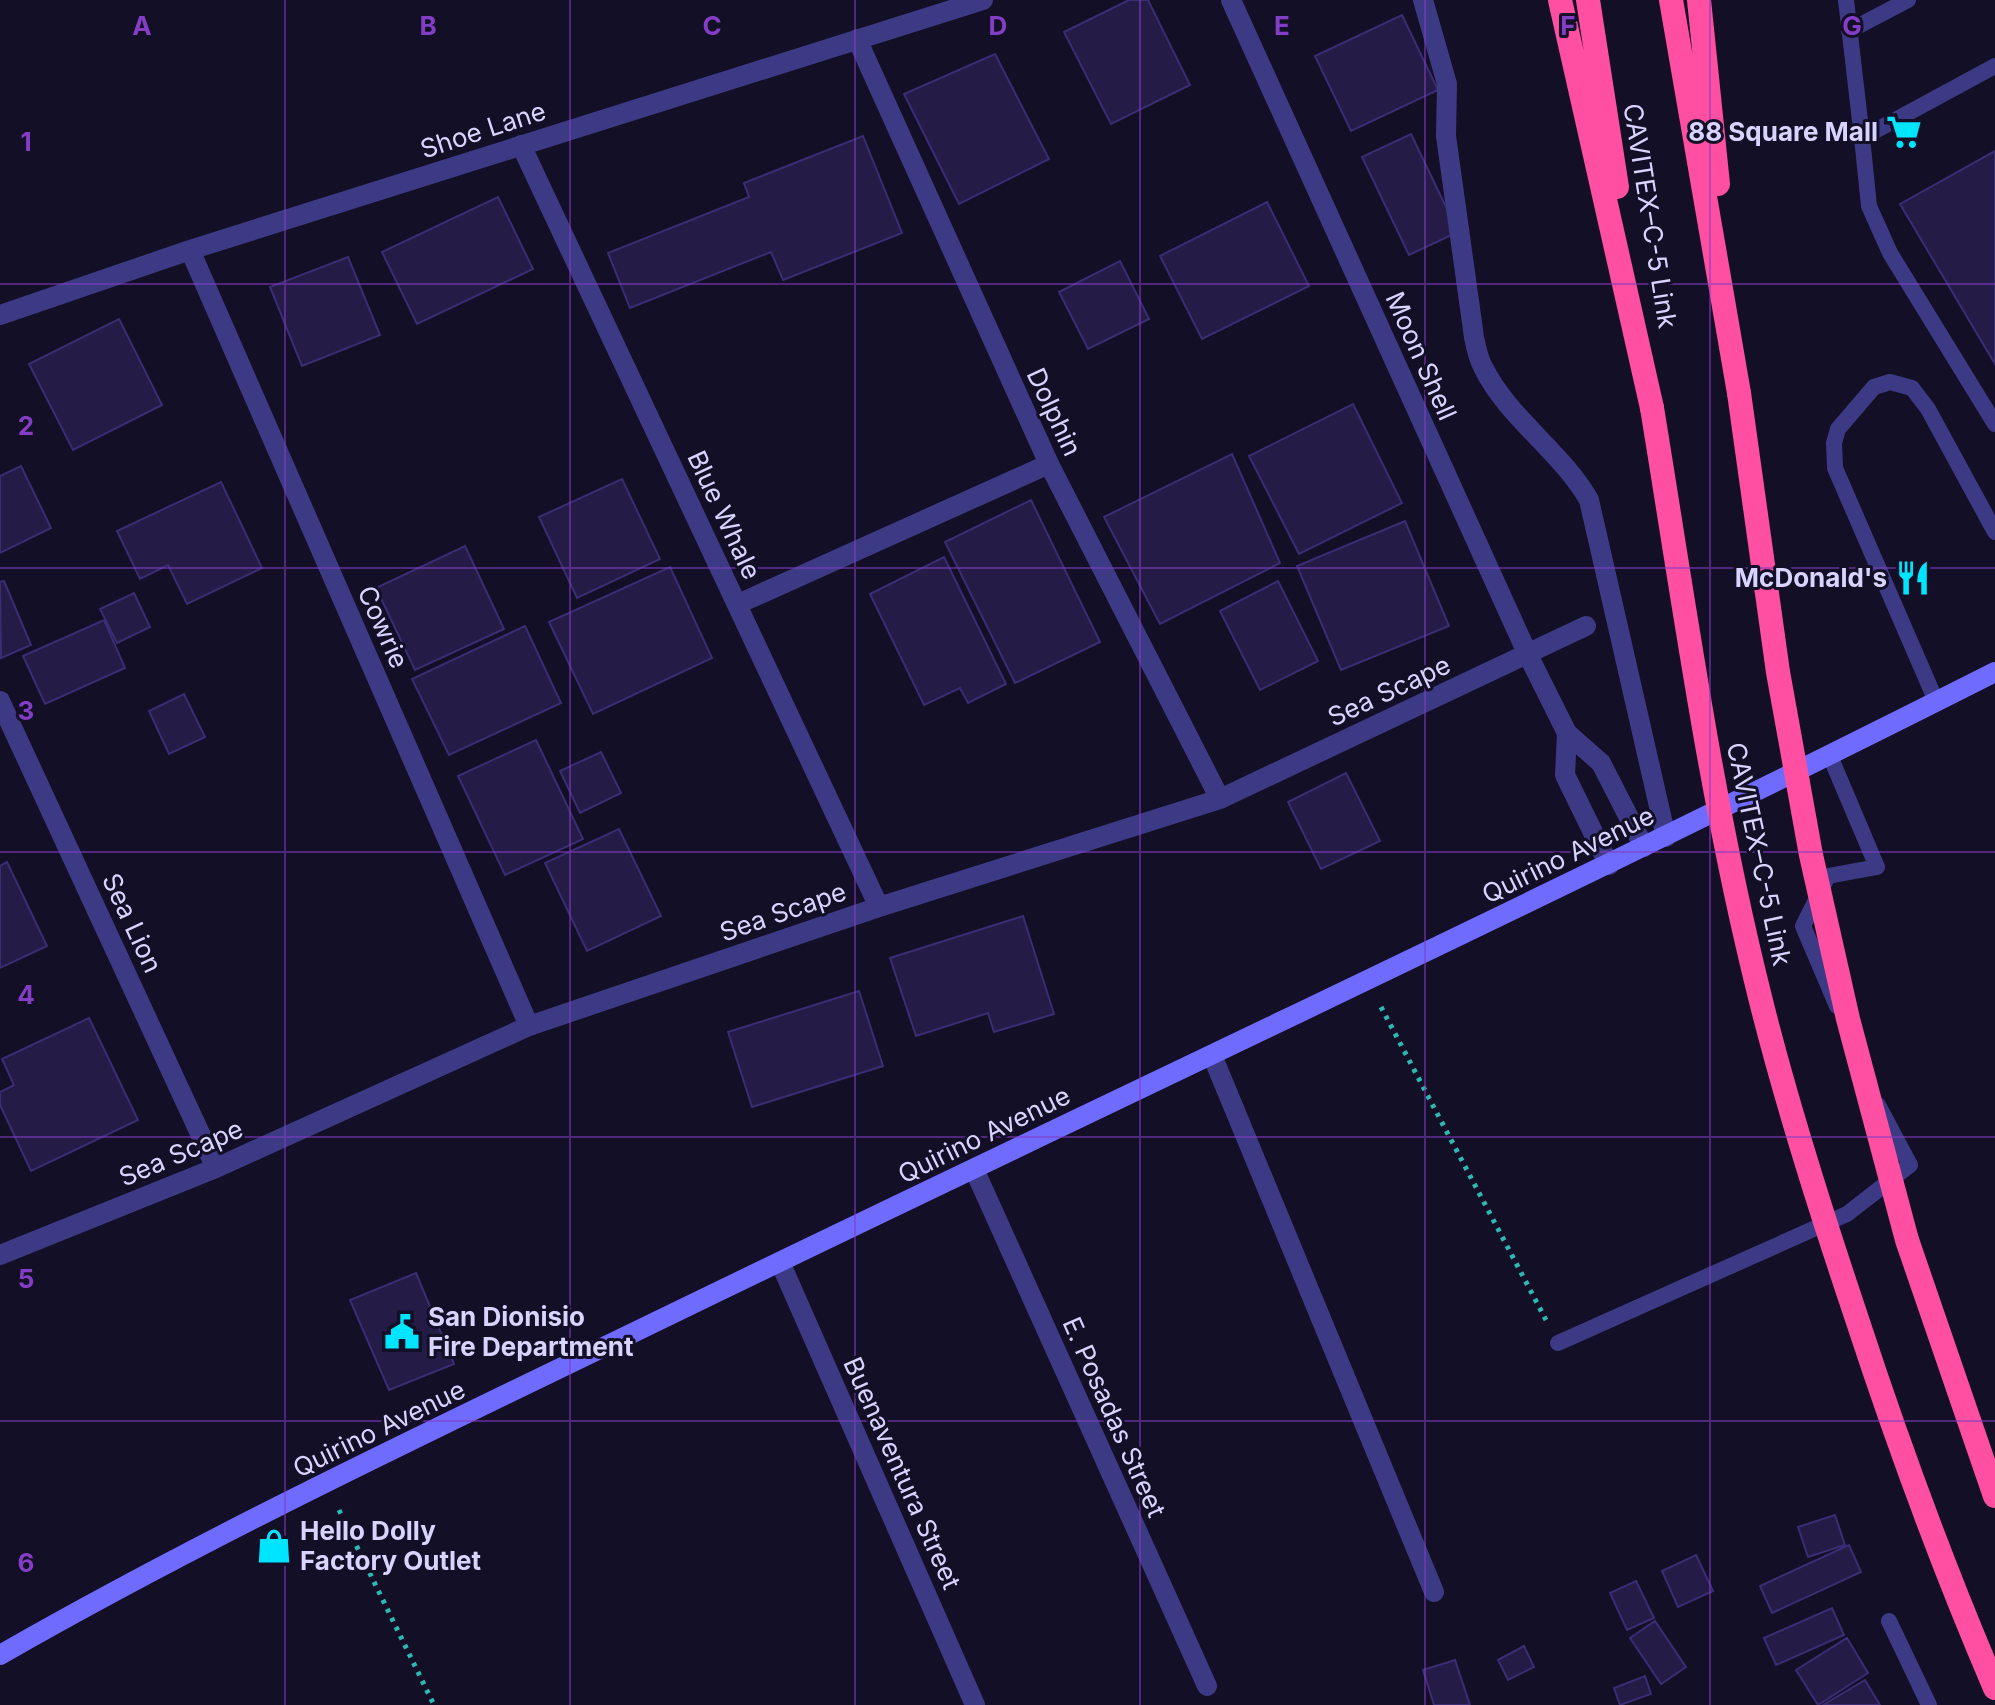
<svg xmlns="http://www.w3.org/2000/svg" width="1995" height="1705" font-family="Inter,sans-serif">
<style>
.building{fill:#241b47;stroke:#3b2d73;stroke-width:2}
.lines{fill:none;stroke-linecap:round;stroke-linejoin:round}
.path{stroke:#2fb8b0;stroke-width:5;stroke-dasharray:4 6;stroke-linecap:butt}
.lane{stroke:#3d3a85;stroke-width:16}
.street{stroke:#3d3a85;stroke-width:20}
.secondary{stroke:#6f6bff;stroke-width:20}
.highway{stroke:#ff4fa3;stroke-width:24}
.highway-bridge{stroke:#ff4fa3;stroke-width:24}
.grid{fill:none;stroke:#843dc5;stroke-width:2;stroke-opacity:0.55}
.labels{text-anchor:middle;stroke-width:6;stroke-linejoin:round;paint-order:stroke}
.street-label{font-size:26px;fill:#d9d4ff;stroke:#130f26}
.poi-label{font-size:26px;font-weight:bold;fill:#d9d4ff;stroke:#130f26;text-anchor:end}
.grid-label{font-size:26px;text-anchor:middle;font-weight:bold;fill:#843dc5;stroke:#130f26;stroke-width:6;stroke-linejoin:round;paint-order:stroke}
</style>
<rect width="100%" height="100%" fill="#130f26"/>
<path class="building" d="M1129 0H1148L1190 85 1111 124 1064 32Z
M1402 15 1438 90 1351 131 1315 56Z
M995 54 1049 159 959 204 904 94Z
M1411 134 1458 232 1409 255 1362 157Z
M863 136 902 233 783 280 771 252 630 308 608 253 749 197 744 183Z
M1995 151V364L1900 204Z
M498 197 533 269 417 324 382 252Z
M1267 202 1309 286 1202 339 1160 256Z
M348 257 380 335 302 366 270 287Z
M1120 261 1149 319 1088 349 1059 292Z
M119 319 162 405 73 450 29 364Z
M1353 404 1402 503 1299 554 1249 456Z
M1232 454 1280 563 1160 624 1104 517Z
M21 466 51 528 0 553V476Z
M622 479 660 559 577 598 539 517Z
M221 482 262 568 187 604 168 565 140 579 117 531Z
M1031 500 1100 642 1015 683 945 542Z
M1405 521 1449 626 1341 670 1297 566Z
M465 546 504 629 415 670 376 588Z
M944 557 1006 684 968 703 960 688 924 705 870 594Z
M670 567 712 658 593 714 549 622Z
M4 581 31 645 1 658 0 582Z
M1278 581 1318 661 1260 690 1220 611Z
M134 593 150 627 117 643 100 609Z
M104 620 125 668 45 704 23 656Z
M525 626 561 703 449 755 412 679Z
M184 694 205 737 169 754 149 711Z
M536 740 583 839 505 875 458 776Z
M601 752 621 793 580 813 560 771Z
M1346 773 1380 841 1321 869 1288 802Z
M619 829 661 916 587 951 545 863Z
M7 862 47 946 0 968V866Z
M1023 916 1054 1014 994 1032 988 1013 916 1036 890 958Z
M859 991 883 1066 752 1107 728 1032Z
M89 1018 138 1120 31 1171 0 1105V1092L14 1085 2 1059Z
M416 1273 454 1364 389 1390 350 1300Z
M1835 1515 1845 1545 1808 1557 1798 1527Z
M1849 1545 1861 1572 1772 1613 1760 1586Z
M1696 1555 1713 1591 1678 1607 1662 1571Z
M1636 1581 1654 1618 1627 1630 1610 1593Z
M1832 1608 1844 1635 1776 1665 1764 1638Z
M1655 1621 1686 1667 1661 1684 1630 1638Z
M1847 1638 1868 1673 1818 1705 1796 1670Z
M1524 1646 1534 1667 1508 1680 1498 1660Z
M1455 1660 1470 1705H1434L1423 1670Z
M1645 1676 1651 1694 1620 1705 1614 1688Z
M1865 1680 1880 1705H1823Z"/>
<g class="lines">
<path class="path" d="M1381 1007 1546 1320
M339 1510 434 1705"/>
<path class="lane" d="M1846 0 1862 138
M1849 31 1908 0
M1995 66 1862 138 1869 206 1890 253 1995 424
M1936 701 1835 468 1834 443 1838 429 1874 387 1890 382 1912 388 1928 409 1995 532
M1830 756 1877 867 1828 876 1803 926 1837 1006
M1558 1343 1847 1214 1910 1165 1878 1105
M1889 1621 1929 1705"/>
<path class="street" d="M1231 0 1528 655 1567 733 1601 763 1644 847
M1423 0 1447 84 1446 136 1474 337C1476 347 1478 358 1483 367 1508 418 1561 451 1589 500L1666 837
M857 39 1049 464 1220 799
M521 145 879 907
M190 250 529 1026
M0 315 190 250 983 0
M738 604 1049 464
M0 701 216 1168
M1567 733 1565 775 1609 865
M1212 1055 1434 1592
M974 1169 1207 1686
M0 1255 216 1168 529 1026 879 907 1220 799 1586 626
M780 1262 975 1705"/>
<path class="secondary" d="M0 1655C220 1529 450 1422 678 1311 1117 1098 1560 892 1995 672"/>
<path class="highway" d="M1560 0 1652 408
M1588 0 1617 187
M1671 0 1739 393
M1699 0 1718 184"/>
<path class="highway-bridge" d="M1739 393 1778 672 1811 855 1848 1019 1907 1240 1995 1496
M1652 408C1684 603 1711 801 1759 993 1786 1103 1821 1212 1857 1319 1898 1444 1943 1567 1995 1688"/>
</g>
<path class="grid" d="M285 0V1705M570 0V1705M855 0V1705M1140 0V1705M1425 0V1705M1710 0V1705M0 284H1995M0 568H1995M0 852H1995M0 1137H1995M0 1421H1995"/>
<defs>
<g id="supermarket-bare" transform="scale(2.76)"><path d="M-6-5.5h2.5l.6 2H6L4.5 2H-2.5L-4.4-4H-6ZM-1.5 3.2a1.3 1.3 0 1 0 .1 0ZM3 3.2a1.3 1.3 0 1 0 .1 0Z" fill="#00e5ff" stroke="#130f26" stroke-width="2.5" paint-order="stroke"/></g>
<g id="restaurant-bare" transform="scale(2.76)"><path d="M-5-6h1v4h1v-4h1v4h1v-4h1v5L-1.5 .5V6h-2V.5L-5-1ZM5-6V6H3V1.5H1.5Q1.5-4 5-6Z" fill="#00e5ff" stroke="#130f26" stroke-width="2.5" paint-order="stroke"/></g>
<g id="civic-bare" transform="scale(2.76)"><path d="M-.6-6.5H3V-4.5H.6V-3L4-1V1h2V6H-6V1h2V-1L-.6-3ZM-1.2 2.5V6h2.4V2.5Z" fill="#00e5ff" stroke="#130f26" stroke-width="2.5" paint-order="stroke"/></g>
<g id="shop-bare" transform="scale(2.76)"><path d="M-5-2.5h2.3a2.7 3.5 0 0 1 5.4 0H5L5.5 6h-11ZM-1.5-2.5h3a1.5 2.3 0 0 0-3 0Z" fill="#00e5ff" stroke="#130f26" stroke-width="2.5" paint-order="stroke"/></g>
</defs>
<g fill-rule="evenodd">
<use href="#supermarket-bare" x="1904" y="132"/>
<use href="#restaurant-bare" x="1913" y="578"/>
<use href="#civic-bare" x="402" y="1332"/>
<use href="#shop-bare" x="274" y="1546"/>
</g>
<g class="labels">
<g class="street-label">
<text transform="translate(483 130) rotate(-18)" y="9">Shoe Lane</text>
<text transform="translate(1650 216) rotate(81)" y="9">CAVITEX–C-5 Link</text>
<text transform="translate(1421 356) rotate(66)" y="9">Moon Shell</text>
<text transform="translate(1054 412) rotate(65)" y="9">Dolphin</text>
<text transform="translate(724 515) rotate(65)" y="9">Blue Whale</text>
<text transform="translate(383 627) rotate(66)" y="9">Cowrie</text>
<text transform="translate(1389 691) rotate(-25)" y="9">Sea Scape</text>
<text transform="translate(1759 854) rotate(78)" y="9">CAVITEX–C-5 Link</text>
<text transform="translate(1568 855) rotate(-26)" y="9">Quirino Avenue</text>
<text transform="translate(783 912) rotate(-19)" y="9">Sea Scape</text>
<text transform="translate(132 923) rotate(65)" y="9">Sea Lion</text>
<text transform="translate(984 1135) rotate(-26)" y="9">Quirino Avenue</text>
<text transform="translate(181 1153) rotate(-23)" y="9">Sea Scape</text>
<text transform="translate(1114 1417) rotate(66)" y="9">E. Posadas Street</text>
<text transform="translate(379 1429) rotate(-26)" y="9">Quirino Avenue</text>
<text transform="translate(902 1473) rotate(66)" y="9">Buenaventura Street</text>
</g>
<g class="poi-label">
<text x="1878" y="141">88 Square Mall</text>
<text x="1887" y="587">McDonald's</text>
<text x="428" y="1326" text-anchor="start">San Dionisio<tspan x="428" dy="30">Fire Department</tspan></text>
<text x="300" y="1540" text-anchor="start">Hello Dolly<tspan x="300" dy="30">Factory Outlet</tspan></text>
</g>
</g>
<g class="grid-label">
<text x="142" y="35">A</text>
<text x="428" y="35">B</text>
<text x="712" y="35">C</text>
<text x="998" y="35">D</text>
<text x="1282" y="35">E</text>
<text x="1568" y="35">F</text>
<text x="1852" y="35">G</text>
<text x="26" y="151">1</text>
<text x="26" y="435">2</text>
<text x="26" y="720">3</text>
<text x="26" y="1004">4</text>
<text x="26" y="1288">5</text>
<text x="26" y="1572">6</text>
</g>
</svg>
